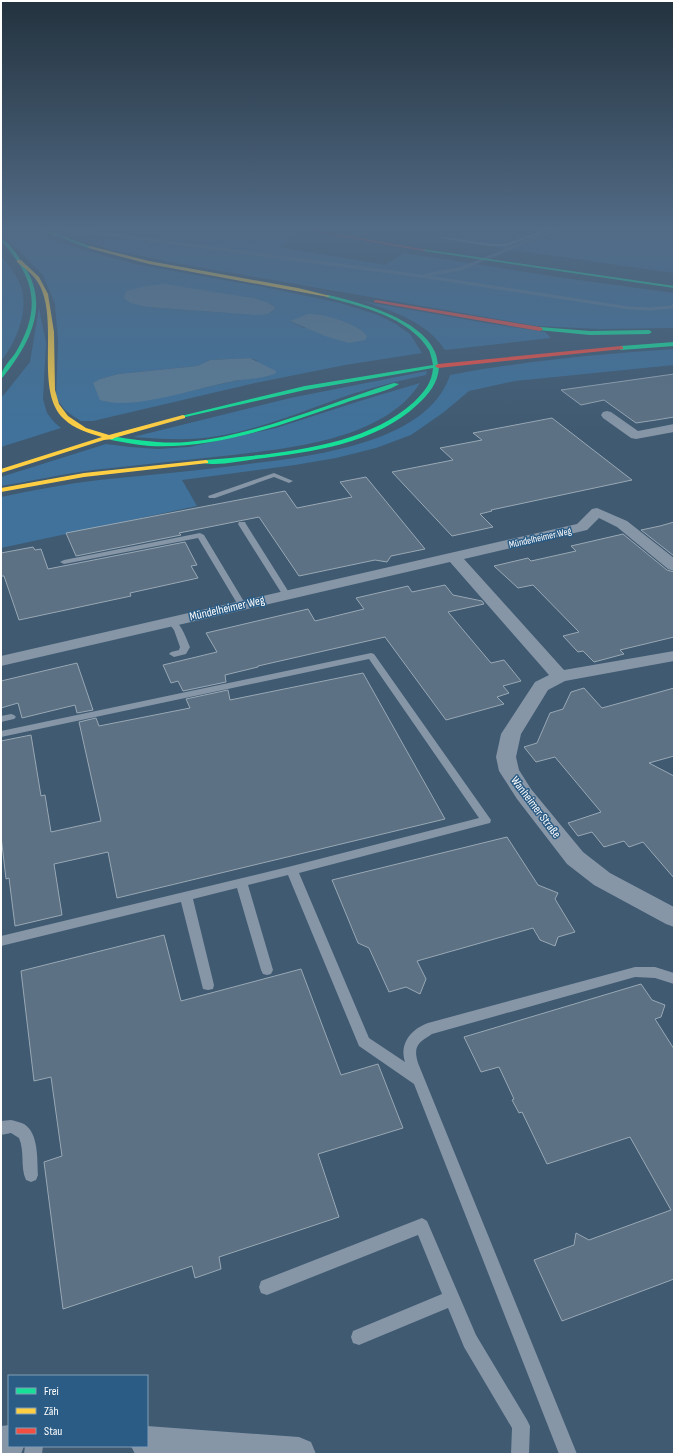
<svg xmlns="http://www.w3.org/2000/svg" width="675" height="1455" font-family="'Sofia Sans Condensed',sans-serif">
<style>
.green{fill:#40729b;fill-rule:evenodd}
.water{fill:#5c7d97}
.lines{fill:none;stroke-linecap:round;stroke-linejoin:round}
.stream{stroke:#5c7d97;stroke-width:3}
.building{fill:#5c7183;stroke:#99a8b5}
.lane{fill:#8696a7;fill-rule:evenodd}
.street{fill:#8696a7;fill-rule:evenodd}
.fast{fill:#16e098;fill-rule:evenodd}
.slow{fill:#ffcf43;fill-rule:evenodd}
.jam{fill:#f24e42;fill-rule:evenodd}
.labels{text-anchor:middle;stroke-width:3;stroke-linejoin:round;paint-order:stroke}
.far-street-label{font-size:10px;fill:#fff;stroke:#2b5c85}
.street-label{font-size:12px;fill:#fff;stroke:#2b5c85}
</style>
<rect width="100%" height="100%" fill="#3f5a71"/>
<path class="green" d="M1 227H26L52 239 78 248 135 264 269 288 340 303 378 315 396 324 410 334 422 353 345 365 255 383 93 421H81L73 416 65 410 56 398 58 341 55 304 43 275 1 233ZM227 295 267 302 276 308 268 314 214 312 147 307ZM314 314 339 320 304 328 290 321ZM250 358 256 360 269 376C256 378 243 379 230 382 188 391 149 403 106 402L100 379 118 374 197 366 210 360Z
M49 227H261L300 235 280 247 385 265 404 253 564 278 674 293V328L600 329 537 326 175 263 112 250 67 235Z
M466 227H612L674 236V273L450 241Z
M1 256C8 264 15 273 19 282 31 307 17 341 1 361Z
M361 301 486 323 545 332 551 338 445 350C427 322 391 310 361 301Z
M39 308 46 343 43 399 47 413 54 422 61 428 1 447V398L7 391 30 362Z
M674 349V365L515 381 469 391 444 412 411 435 376 448 336 458 295 465 182 480 197 506 1 548V497C33 490 66 484 99 480 146 475 194 471 241 465 303 457 427 446 450 375 524 361 599 354 674 349Z
M427 371 426 375C402 380 378 386 355 393 310 408 266 428 218 436 190 441 162 439 133 437L290 398Z
M420 383C384 441 284 449 223 456 180 461 136 465 93 470 62 474 32 481 1 486V477L106 444 130 447 158 449 189 447 276 428 363 400Z"/>
<path class="water" d="M164 284 252 298 267 302 276 308 268 314 256 315 147 307 130 303 124 298 126 291 147 286Z
M308 314C323 313 359 324 367 336L365 340 349 343 325 336 290 321Z
M250 358 276 371V373C262 380 245 378 230 382 197 388 132 411 100 400L93 383 100 379 118 374 197 366 210 360Z"/>
<g class="lines">
<path class="stream" d="M55 227 421 276 629 308 650 309 672 307 674 304
M426 275 460 269 563 227"/>
</g>
<path class="building" d="M674 374V417L656 420 636 423 604 400 581 405 561 390Z
M552 418 632 480 491 510 492 511 480 514 493 527 452 536 392 472 453 460 440 448 482 440 473 433Z
M366 477 425 549 391 556 387 562 375 560 299 576 259 517 179 533 181 535 76 556 66 533 285 491 297 508 352 497 340 482Z
M674 522V556L641 530 660 526Z
M623 534 667 570 674 572V637L620 650 624 654 594 662 583 651 578 652 563 636 579 632 533 585 518 588 494 566 528 558 531 561 576 551 571 546Z
M185 542 197 565 191 566 198 578 130 593 131 596 19 620 4 576H1V553L33 547 35 550 41 549 48 569Z
M445 585 453 595 482 601 484 604 448 612 491 663 504 660 521 681 503 686 509 693 497 697 504 704 446 720 385 637 258 666V667L225 675 226 682 183 691 178 681 171 683 163 665 217 652 206 633 308 609 315 621 364 609 356 598 408 586 412 592Z
M77 663 93 710 77 713 75 705 22 718 18 703 1 708V681Z
M363 673 445 819 117 898 108 852 54 864 62 915 15 926 9 878 6 879 1 836V741L31 735 41 796 45 795 51 832 101 821 79 722 96 718 99 726 190 708 186 699 228 690 230 700Z
M584 688 602 708 674 688V756L649 763 674 776V878L643 842 629 847 624 841 604 847 592 832 578 836 568 823 601 812 555 757 536 762 524 747 537 743 550 713 563 709 571 692Z
M507 837 538 885 558 893 555 899 575 932 558 937 555 946 540 940 533 928 417 961 426 979 420 994 406 987 389 992 369 948 358 943 332 880Z
M164 935 181 1001 301 969 341 1075 378 1064 403 1128 318 1154 339 1217 219 1257 221 1269 195 1278 192 1266 63 1309 44 1162 62 1156 51 1077 34 1081 21 971Z
M641 984 652 1000 665 1005 661 1017 655 1019 674 1049V1279L562 1321 534 1260 574 1245 576 1233 589 1240 671 1210 630 1137 547 1164 522 1112 519 1113 512 1100 514 1099 499 1067 481 1072 464 1037Z"/>
<g class="lines">
<path class="lane" d="M553 227H559L505 246H491L441 238 443 237 491 244H505Z
M274 473 293 481 289 483 274 477 215 498H209L208 496Z
M239 522H245L246 524 290 594 289 596 286 597 282 594 238 524Z
M200 533 204 535 246 605 245 607H239L238 605 198 538 64 564 60 562 64 560Z
M171 618C181 622 186 638 190 647L186 654 174 657 169 654 171 652 179 650 180 647 174 630 167 621Z
M371 653 374 654 491 820 490 823 486 824 299 873 369 1038 405 1062C399 1044 411 1029 428 1023L635 967H655L674 973V984L655 978 635 977 432 1034C418 1043 413 1046 418 1063L577 1454H559L414 1084 359 1046 288 875 248 885 273 970 271 974 267 975 263 974 261 970 237 888 193 899 214 985 213 989 208 990 203 989 202 985 181 902 1 946V936L292 866 479 818 369 659 1 737V731Z
M11 714 14 715 16 717 14 719 1 722V716Z
M11 1120C15 1121 20 1122 24 1124 39 1133 37 1160 38 1175L36 1180 31 1182 26 1180C20 1167 25 1152 19 1138L11 1133 1 1135V1121Z
M422 1218 427 1221 476 1335 527 1420 530 1426 529 1454H511L512 1428 464 1347 448 1308 359 1345 353 1343 351 1337 353 1331 442 1294 418 1235 267 1295 261 1293 259 1287 261 1281Z
M25 1446H43L42 1454H24Z"/>
<path class="street" d="M607 411 611 412 638 431 674 424V432L636 439 631 438 603 418 601 415 603 412Z
M597 508 627 521 674 558V571L668 569 617 527 599 518 587 530 464 559 564 670 674 651V661L565 681 548 690 521 734 516 757 519 770 531 789 583 852 610 873 674 907V927L666 924 594 885 567 864 517 799 499 771 496 757 501 734 535 682 549 675 450 562 1 666V656L577 524 592 509Z
M9 1425V1446H24L21 1454H1V1426Z
M147 1426 299 1437 311 1442 316 1454H135L131 1446H147Z"/>
<path class="fast" d="M33 227H39L92 247 88 248Z
M1 238C9 242 16 253 21 261 51 302 32 341 3 377L1 378C1 368 11 360 16 352 42 308 35 277 1 241Z
M422 249 674 286V288L424 251Z
M328 295C361 303 420 318 435 352 437 356 437 361 438 364L441 366 439 367C438 383 429 394 418 404 376 444 311 452 256 459 241 461 218 466 204 463V461L206 460C273 454 362 449 414 402 424 392 432 383 433 368L305 390 181 418V416L305 386 433 365C432 360 431 355 429 350 409 317 361 306 326 297V295Z
M540 327 590 331 649 330 652 332 649 334 590 335 538 330 537 329Z
M674 342V346L621 350 618 348 621 346Z
M394 383 399 384C390 391 357 398 345 403 281 425 218 449 150 446 137 445 124 442 111 440L108 438 111 436C136 440 161 444 187 442 259 435 326 404 394 383Z"/>
<path class="slow" d="M90 246 149 261 298 288 330 296 328 297 149 264 88 248Z
M17 260H21L39 277 48 294 54 332 55 390 59 404 68 416 86 428 109 435 183 415 185 416V418L114 438 113 439 104 440 1 473V469L102 437C89 433 74 429 64 419 34 392 59 324 40 286 35 276 26 269 17 262Z
M206 460 208 461V463L84 477 1 492V488L84 473Z"/>
<path class="jam" d="M289 227H298L426 250 424 251Z
M376 300 540 327 543 329 540 331 374 302V301Z
M621 346 623 347V349L438 368 435 366 438 364Z"/>
</g>
<linearGradient id="sky" x2="0" y2="1"><stop stop-color="#23323e"/><stop offset="0.53" stop-color="#526b86"/><stop offset="1" stop-color="#526b86" stop-opacity="0"/></linearGradient>
<rect width="675" height="431" fill="url(#sky)"/>
<g class="labels">
<g class="far-street-label">
<text transform="translate(540 537) rotate(-13)" y="4">Mündelheimer Weg</text>
</g>
<g class="street-label">
<text transform="translate(227 608) rotate(-13)" y="4">Mündelheimer Weg</text>
<text transform="translate(536 807) rotate(53)" y="4">Wanheimer Straße</text>
</g>
</g>
<rect width="675" height="1455" fill="none" stroke="#ffffff" stroke-width="4"/>
<rect x="8" y="1375" width="140" height="72" fill="#2b5c85" stroke="#809db6"/>
<rect x="16" y="1388" width="20" height="6" fill="#16e098" stroke="#809db6"/>
<text x="44" y="1395" font-size="12" fill="#ffffff">Frei</text>
<rect x="16" y="1408" width="20" height="6" fill="#ffcf43" stroke="#809db6"/>
<text x="44" y="1415" font-size="12" fill="#ffffff">Zäh</text>
<rect x="16" y="1428" width="20" height="6" fill="#f24e42" stroke="#809db6"/>
<text x="44" y="1435" font-size="12" fill="#ffffff">Stau</text>
</svg>
